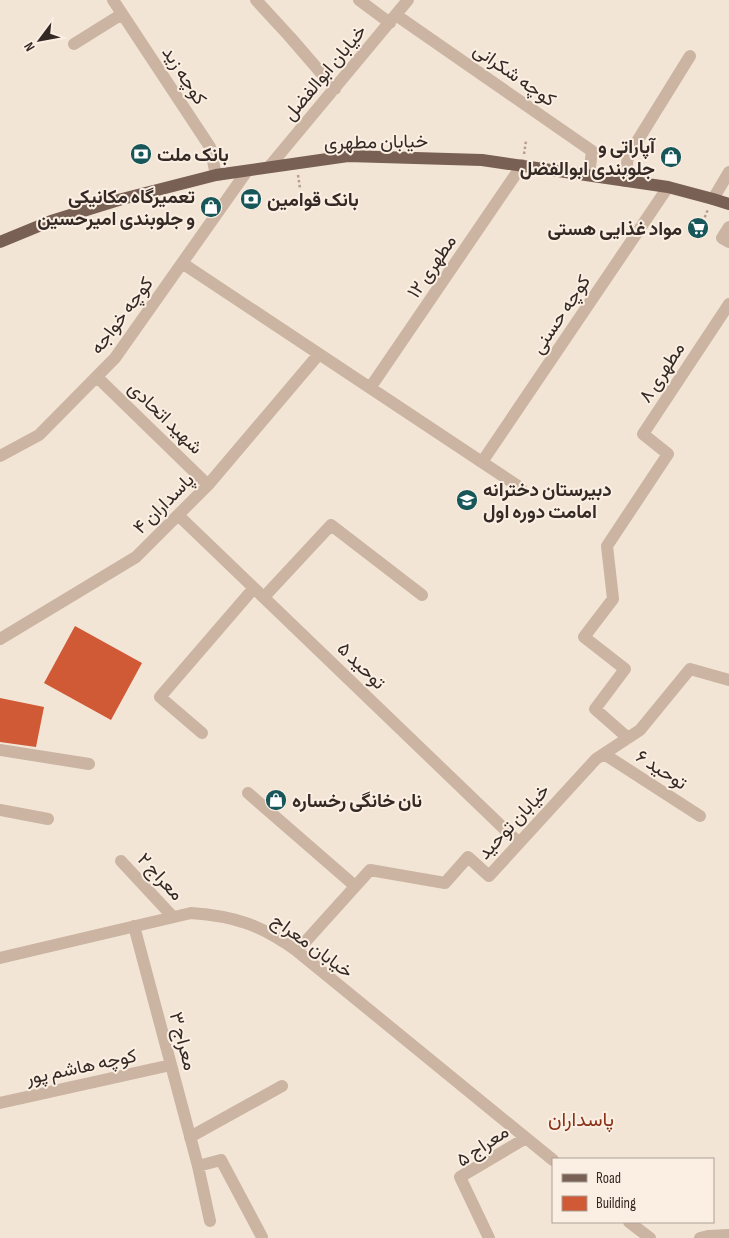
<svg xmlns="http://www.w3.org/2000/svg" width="729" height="1238" font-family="'Sofia Sans Condensed',Vazirmatn,sans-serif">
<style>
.building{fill:#d05936}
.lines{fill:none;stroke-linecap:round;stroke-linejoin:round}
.path{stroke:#b79e8b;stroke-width:2.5;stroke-dasharray:2.5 2.5;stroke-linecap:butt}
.minor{stroke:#cbb4a1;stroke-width:12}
.major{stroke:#786054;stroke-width:12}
.labels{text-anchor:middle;stroke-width:4;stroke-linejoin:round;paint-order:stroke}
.street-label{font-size:19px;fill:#352925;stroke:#faefe2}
.poi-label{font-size:19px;font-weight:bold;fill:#352925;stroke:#faefe2;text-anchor:start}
.neighbourhood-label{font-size:20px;fill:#8a3117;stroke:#faefe2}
</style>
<rect width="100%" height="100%" fill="#f3e5d6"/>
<path class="building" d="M75 626 142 663 111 720 44 683Z
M0 698 44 707 36 747 0 742Z"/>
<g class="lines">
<path class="path" d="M524 154 526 141
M298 175 300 188
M703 222 708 209"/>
<path class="minor" d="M113 0 210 147 216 175
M256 0 290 37 335 89
M359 0 390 23
M396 15 592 151 589 175
M74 44 122 14
M269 167 408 0
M625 181 628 156 690 56
M713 199 729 172
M729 227 722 238 729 242
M182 263 521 488
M97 377 208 485
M370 388 522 165
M0 456 39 435 115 358 247 171
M482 462 668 187
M178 515 519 843
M264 597 331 525 422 595
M0 639 136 557 208 485 319 354
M202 733 160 697 254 588
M628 738 595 709 625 669 584 637 613 599 607 546 668 454 643 434 729 304
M0 750 89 764
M604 754 700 816
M248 793 355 886
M0 810 48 819
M121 861 173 917
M134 926 198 1166 210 1221
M297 951 370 870 445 883 468 857 489 876 596 759 640 730 690 669 729 680
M0 958 191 913C235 916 261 925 297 951L553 1160
M0 1103 171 1065
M190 1137 282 1086
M198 1166 221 1160 262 1237
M629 1222 650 1238
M489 1238 460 1177 526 1138
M700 1238 708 1236 729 1235"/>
<path class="major" d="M0 242 51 221 122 199 216 175 348 156 482 160 668 187 713 199 729 204"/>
</g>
<defs>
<g id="bank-disc" transform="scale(1.125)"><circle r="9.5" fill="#175659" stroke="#faefe2"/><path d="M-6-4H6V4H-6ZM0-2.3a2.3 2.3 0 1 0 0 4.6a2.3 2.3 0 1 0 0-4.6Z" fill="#fff"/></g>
<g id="shop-disc" transform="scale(1.125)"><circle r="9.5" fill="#175659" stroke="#faefe2"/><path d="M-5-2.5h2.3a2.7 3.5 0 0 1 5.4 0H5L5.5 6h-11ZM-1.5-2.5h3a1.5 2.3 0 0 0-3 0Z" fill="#fff"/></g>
<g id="supermarket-disc" transform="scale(1.125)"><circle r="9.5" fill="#175659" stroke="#faefe2"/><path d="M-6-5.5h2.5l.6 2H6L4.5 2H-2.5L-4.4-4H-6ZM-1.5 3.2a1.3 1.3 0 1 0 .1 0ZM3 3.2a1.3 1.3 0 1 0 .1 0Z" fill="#fff"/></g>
<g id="school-disc" transform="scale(1.125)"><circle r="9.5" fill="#175659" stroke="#faefe2"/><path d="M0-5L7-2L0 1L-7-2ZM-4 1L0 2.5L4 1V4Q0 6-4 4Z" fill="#fff"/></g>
</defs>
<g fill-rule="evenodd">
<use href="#bank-disc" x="141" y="154"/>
<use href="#shop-disc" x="671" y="157"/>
<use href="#bank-disc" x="251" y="199"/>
<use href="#shop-disc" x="211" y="207"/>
<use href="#supermarket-disc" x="698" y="228"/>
<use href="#school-disc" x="467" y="500"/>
<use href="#shop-disc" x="276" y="800"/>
</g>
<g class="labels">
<g class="street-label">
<text transform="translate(324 72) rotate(-50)" y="7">خیابان ابوالفضل</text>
<text transform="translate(515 74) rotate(35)" y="7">کوچه شکرانی</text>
<text transform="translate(185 75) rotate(57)" y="7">کوچه زید</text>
<text transform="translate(376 141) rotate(-1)" y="7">خیابان مطهری</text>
<text transform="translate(431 266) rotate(-56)" y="7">مطهری ۱۲</text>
<text transform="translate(560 314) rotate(-56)" y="7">کوچه حسنی</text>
<text transform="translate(121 315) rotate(-53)" y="7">کوچه خواجه</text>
<text transform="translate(661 372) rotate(-57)" y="7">مطهری ۸</text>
<text transform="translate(166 417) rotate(44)" y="7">شهید اتحادی</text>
<text transform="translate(163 503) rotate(-45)" y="7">پاسداران ۴</text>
<text transform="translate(362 665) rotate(44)" y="7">توحید ۵</text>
<text transform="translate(662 769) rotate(33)" y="7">توحید ۶</text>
<text transform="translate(513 821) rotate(-47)" y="7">خیابان توحید</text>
<text transform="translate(161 876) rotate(47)" y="7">معراج ۲</text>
<text transform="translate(313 945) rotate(36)" y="7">خیابان معراج</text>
<text transform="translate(184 1041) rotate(75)" y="7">معراج ۳</text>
<text transform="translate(81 1066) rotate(-12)" y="7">کوچه هاشم پور</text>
<text transform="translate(482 1145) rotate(-34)" y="7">معراج ۵</text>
</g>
<g class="poi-label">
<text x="655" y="153" text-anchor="end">آپاراتی و<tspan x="655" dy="22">جلوبندی ابوالفضل</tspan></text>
<text x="157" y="161">بانک ملت</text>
<text x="195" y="203" text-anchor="end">تعمیرگاه مکانیکی<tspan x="195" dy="22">و جلوبندی امیرحسین</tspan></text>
<text x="267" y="206">بانک قوامین</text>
<text x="682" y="235" text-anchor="end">مواد غذایی هستی</text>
<text x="483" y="496">دبیرستان دخترانه<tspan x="483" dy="22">امامت دوره اول</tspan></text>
<text x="292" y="807">نان خانگی رخساره</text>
</g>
<g class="neighbourhood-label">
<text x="581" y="1126">پاسداران</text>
</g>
</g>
<rect x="552" y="1158" width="162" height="65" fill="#faefe2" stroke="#aba096"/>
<rect x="562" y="1174" width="25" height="8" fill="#786054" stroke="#aba096"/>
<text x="596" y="1183" font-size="15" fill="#352925">Road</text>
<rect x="562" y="1196" width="25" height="15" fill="#d05936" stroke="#aba096"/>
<text x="596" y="1208" font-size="15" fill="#352925">Building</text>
<g transform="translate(40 40) rotate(238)" stroke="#faefe2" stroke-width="4" paint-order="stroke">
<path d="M0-4L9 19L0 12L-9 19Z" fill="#352925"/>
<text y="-8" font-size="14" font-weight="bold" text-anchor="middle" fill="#352925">N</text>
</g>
</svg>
